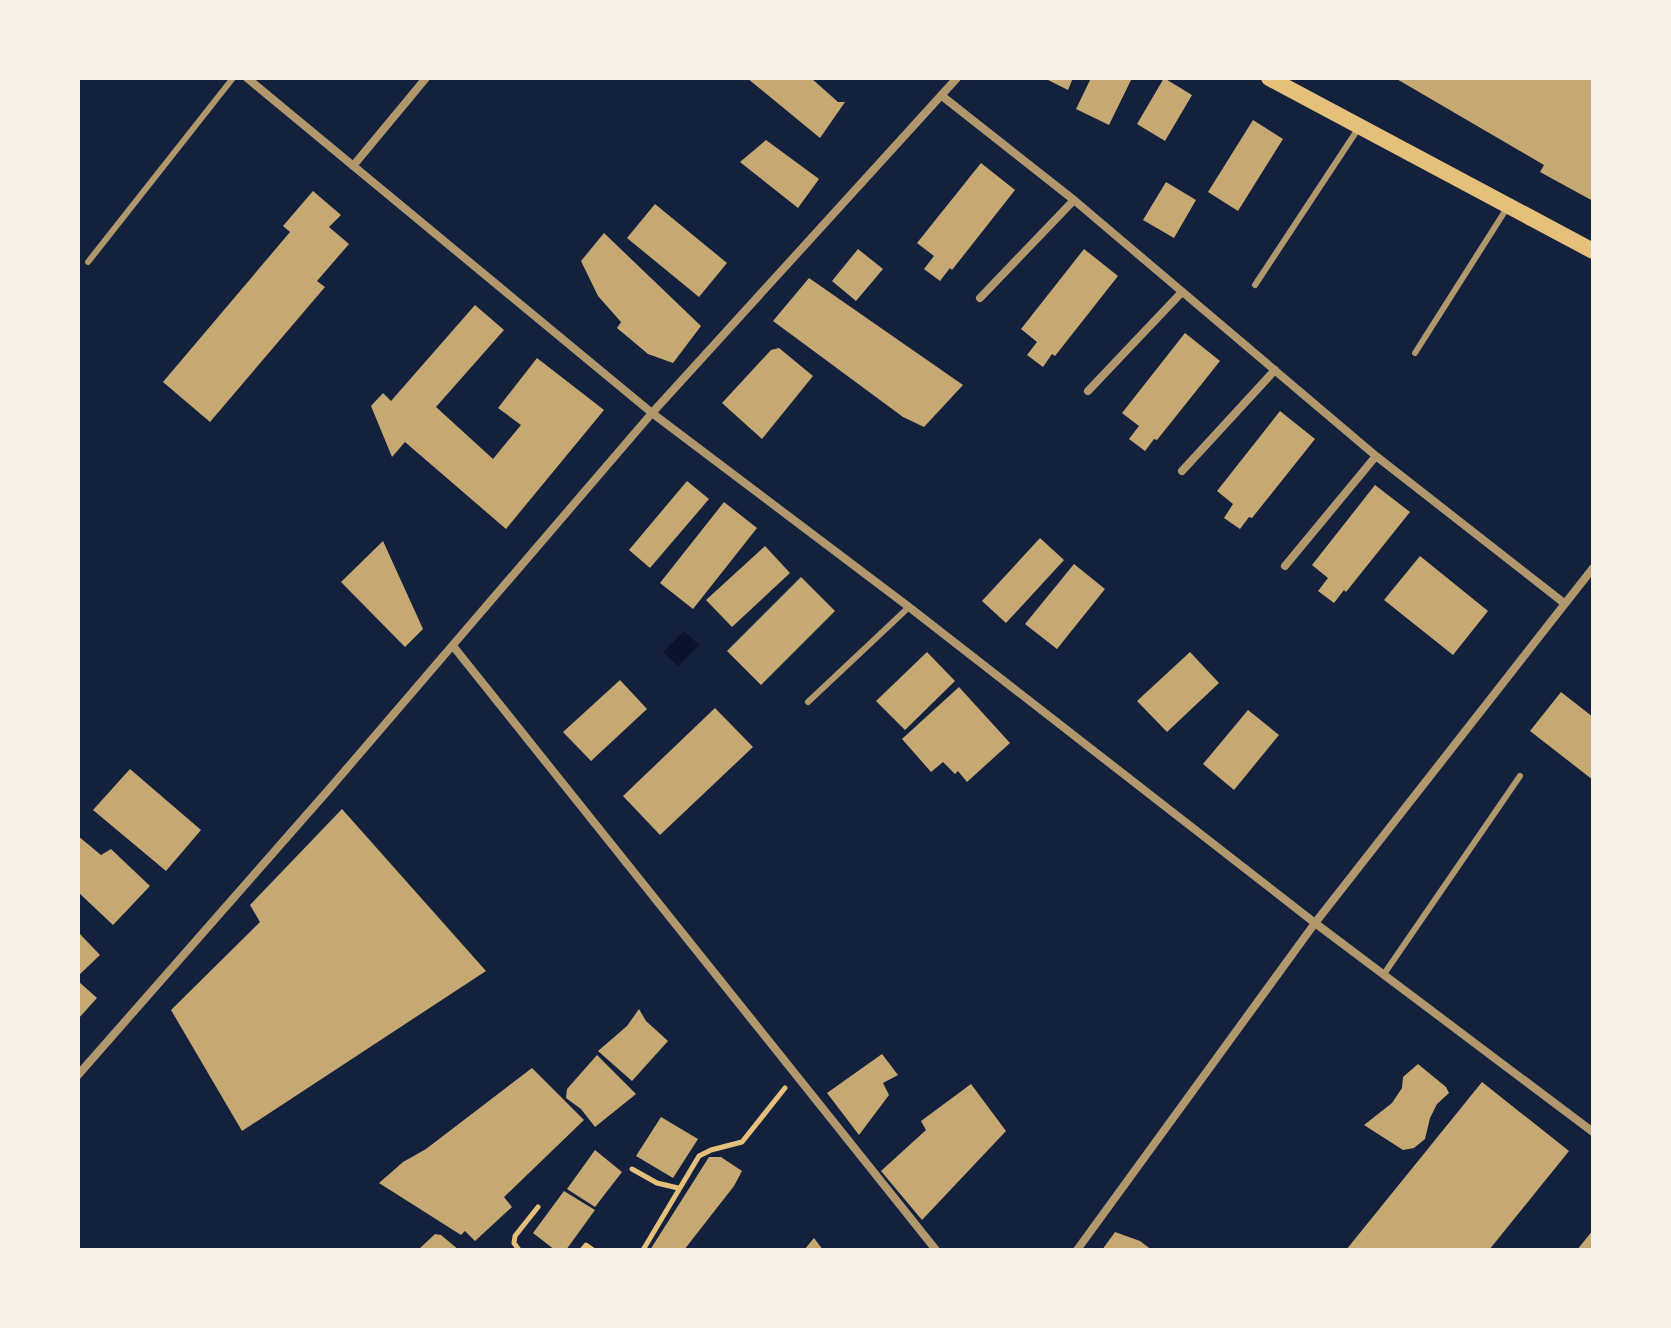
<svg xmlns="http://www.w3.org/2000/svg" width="1671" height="1328" font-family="'Fira Sans',sans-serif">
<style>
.water{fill:#0b132b}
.building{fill:#c6a872}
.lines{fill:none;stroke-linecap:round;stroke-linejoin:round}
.path{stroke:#e5c07b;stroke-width:5}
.service{stroke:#b1986c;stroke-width:6}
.minor{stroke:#b1986c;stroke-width:8}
.secondary{stroke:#e5c07b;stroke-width:16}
</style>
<rect width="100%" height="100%" fill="#14213d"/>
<path class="water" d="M684 631 699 645 678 666 663 652Z"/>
<path class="building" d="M747 78H811L838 102H845L820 138Z
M1044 78H1073L1068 90Z
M1091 78H1132L1109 125 1076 109Z
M1164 78 1192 95 1165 141 1137 124Z
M1395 78H1593V201L1540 172 1544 165Z
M1253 120 1283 139 1238 211 1208 192Z
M766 140 819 179 798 208 740 162Z
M981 163 1015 190 952 270 950 268 940 281 924 269 934 256 917 243Z
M1166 182 1196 200 1174 238 1143 220Z
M313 191 341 215 329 227 349 244 317 281 325 287 210 422 163 382 290 232 283 226Z
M655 204 727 263 699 297 627 238Z
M604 233 701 326 673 363 648 354 617 328 621 322 598 296 581 261Z
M858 249 883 269 856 301 832 281Z
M1084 249 1118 276 1055 356 1052 354 1043 367 1027 355 1037 342 1021 329Z
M809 278 963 385 924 427 903 417 773 321Z
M475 305 504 330 436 407 493 459 521 425 498 408 537 358 604 410 506 529 405 442 392 457 371 406 383 393 391 401Z
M1185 333 1220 361 1157 440 1154 439 1145 451 1129 439 1139 426 1122 413Z
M779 348 813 376 762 439 722 403 771 350Z
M1280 411 1315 439 1252 518 1249 517 1240 529 1224 518 1233 504 1217 491Z
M687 481 709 499 650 568 629 550Z
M1375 485 1410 512 1346 592 1344 590 1334 603 1318 591 1328 578 1312 565Z
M724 502 757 528 693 609 660 583Z
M1040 538 1064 560 1006 623 982 601Z
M383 541 423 629 405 647 341 582Z
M765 546 790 573 732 627 706 600Z
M1420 556 1488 611 1453 655 1384 600Z
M1074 564 1105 589 1057 649 1025 624Z
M801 577 835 611 761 685 727 651Z
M927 652 955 681 905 730 876 701Z
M1190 652 1219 683 1167 732 1137 701Z
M620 680 647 709 591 761 563 732Z
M959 687 1010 743 967 782 958 771 955 774 943 762 931 772 902 739Z
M1561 692 1593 717V780L1530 731Z
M715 708 753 747 660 835 623 796Z
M1248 710 1279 735 1234 790 1203 764Z
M130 769 201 830 166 871 93 810Z
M342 809 486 971 242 1131 171 1010 260 922 250 905Z
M78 836 101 855 111 849 150 886 113 925 78 892 80 883 78 881Z
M78 932 100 955 78 976Z
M78 981 97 998 78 1019Z
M639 1009 646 1021 668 1041 632 1081 598 1051 627 1026Z
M882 1054 898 1075 883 1083 889 1095 859 1135 827 1093Z
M597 1055 636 1094 595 1127 581 1109 566 1098 567 1089Z
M1418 1064 1446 1087 1449 1093 1437 1104 1430 1118 1425 1139 1414 1148 1403 1150 1364 1125 1392 1103 1402 1088 1403 1077Z
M532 1068 584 1120 504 1197 512 1207 475 1241 465 1231 461 1235 379 1183 403 1162 426 1149Z
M1482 1082 1569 1151 1489 1250H1346Z
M971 1084 1006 1131 922 1220 881 1171 926 1130 921 1121Z
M661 1117 698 1139 673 1178 636 1156Z
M595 1150 622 1172 595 1207 567 1189Z
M709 1157H721L742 1171 734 1186 684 1250H650Z
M564 1191 595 1210 566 1250H555L533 1233Z
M1593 1230V1250H1577Z
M1115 1232 1140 1241 1152 1250H1102Z
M435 1234 441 1235 459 1250H418Z
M814 1238 823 1250H804Z"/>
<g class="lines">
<path class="path" d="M632 1169 657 1183 678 1188
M519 1250 514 1243 515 1236 538 1207
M582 1250 586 1245 593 1250
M643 1250 699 1156 711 1150 742 1142 785 1088"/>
<path class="service" d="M88 262 233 78
M1255 285 1358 129
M1415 353 1507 208
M808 702 909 607
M1384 974 1520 776"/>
<path class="minor" d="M247 78 652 413 909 607 1315 923 1593 1132
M942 96 1074 200 1376 456 1564 603
M353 166 426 78
M980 298 1074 200
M1088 391 1182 292
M1182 471 1275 370
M1285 566 1376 456
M453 646 936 1250
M78 1075 331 787 652 413 957 78
M1077 1250 1315 923 1593 568"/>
<path class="secondary" d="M1269 78 1593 251"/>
</g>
<rect width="1671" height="1328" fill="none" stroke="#f6f1e7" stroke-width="160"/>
</svg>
